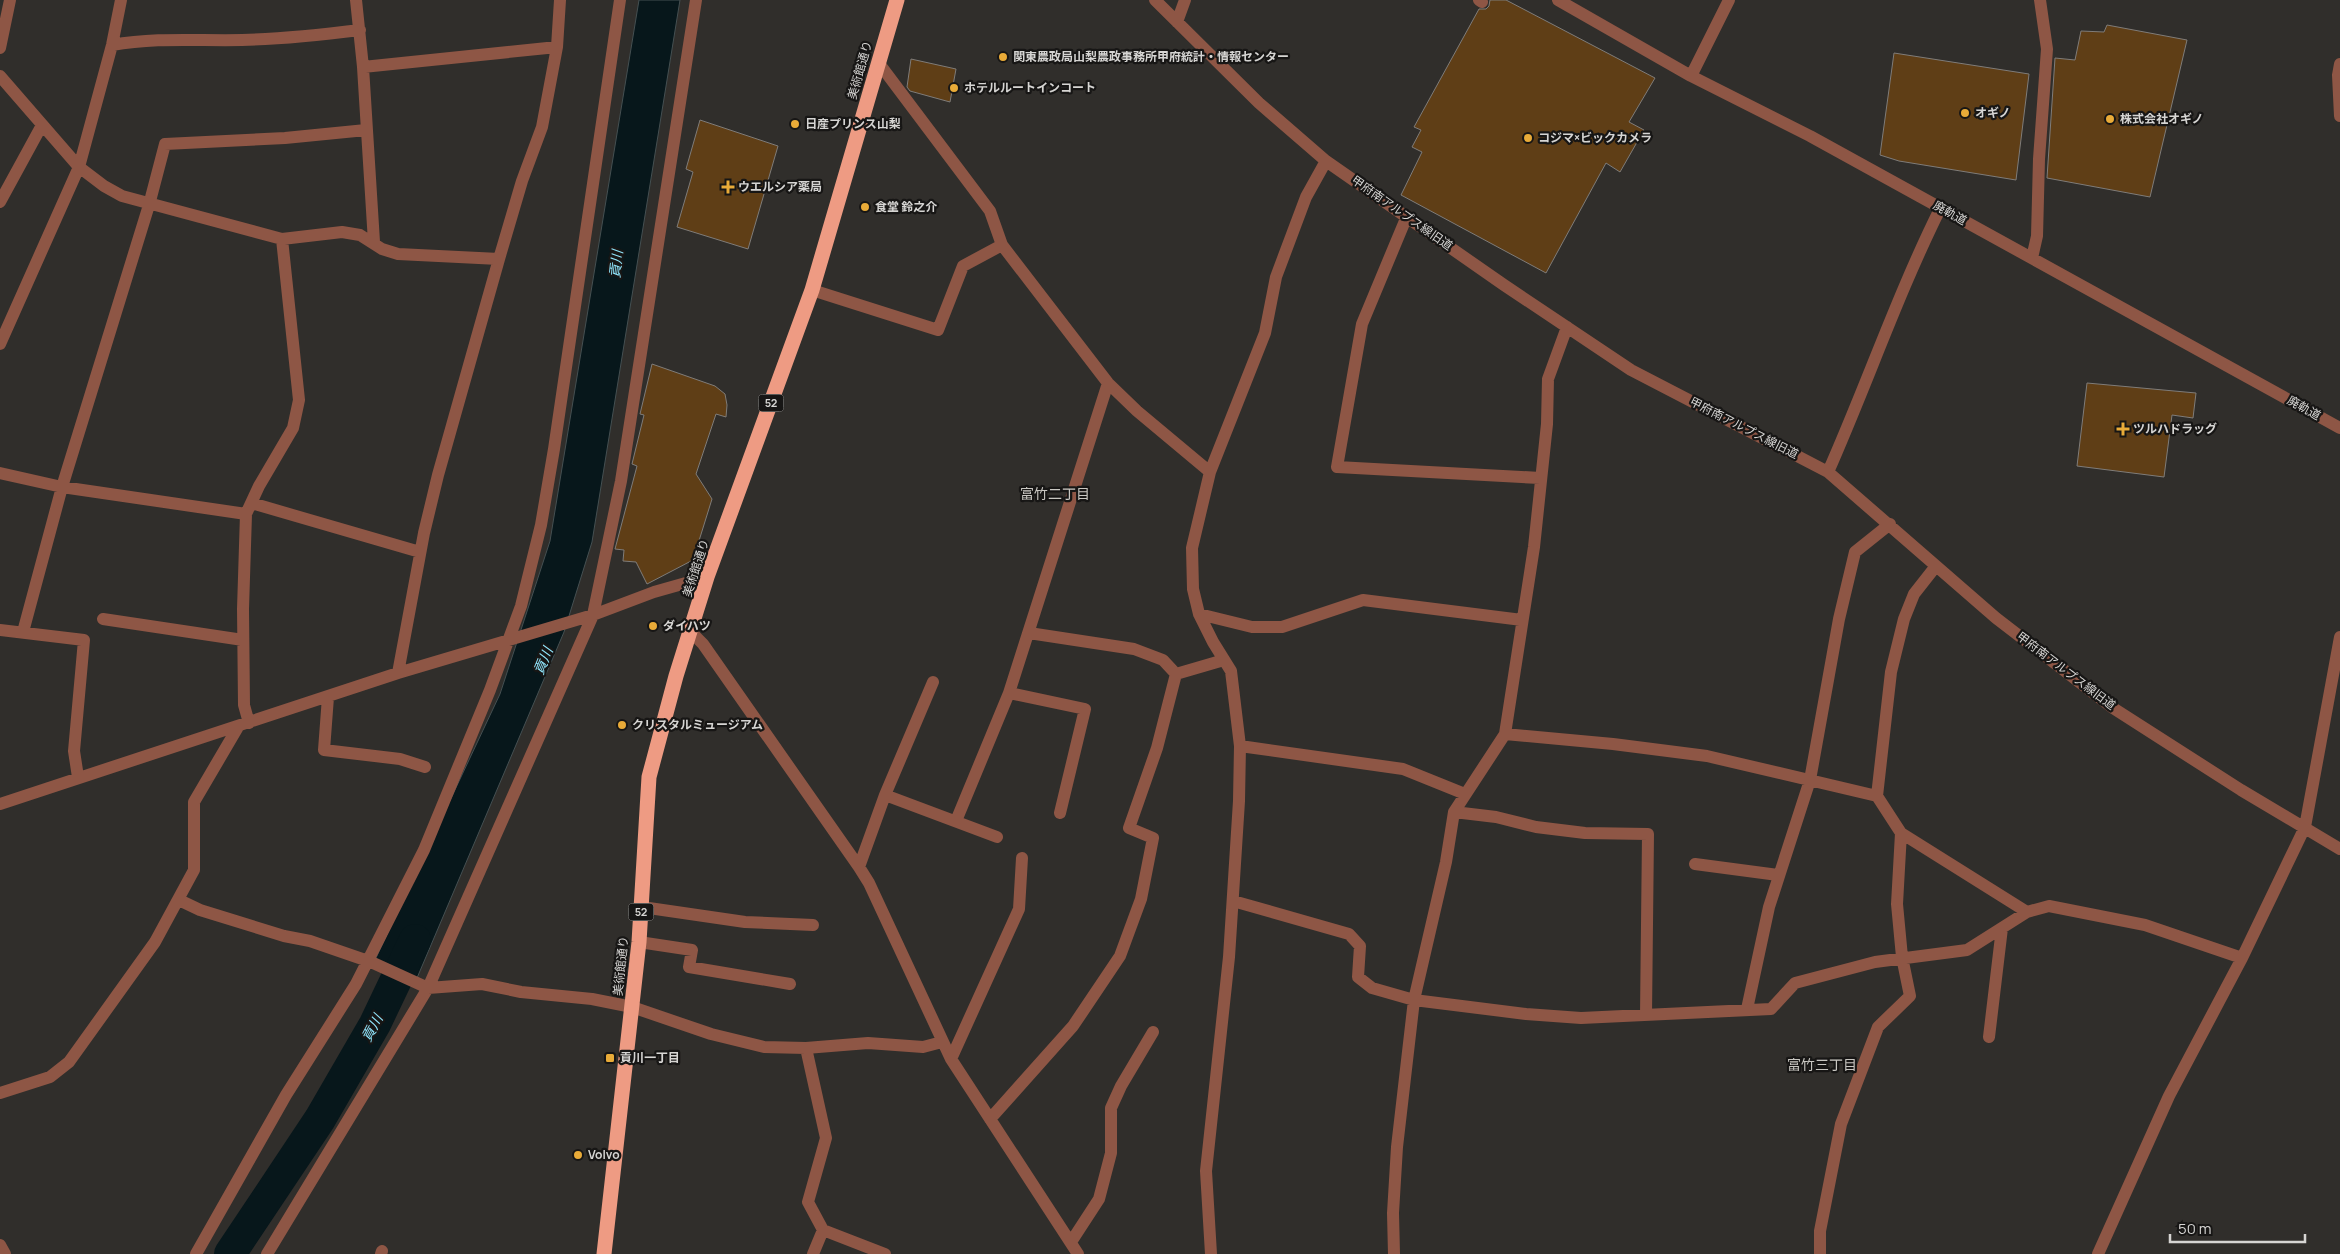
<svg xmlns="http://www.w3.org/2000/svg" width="2340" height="1254" font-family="Manrope,'Noto Sans JP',sans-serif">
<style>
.water{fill:#07171b;stroke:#455052}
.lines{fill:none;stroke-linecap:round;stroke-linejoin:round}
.river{stroke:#07171b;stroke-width:32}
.building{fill:#5f3e16;stroke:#7f7c79}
.minor{stroke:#8e5645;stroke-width:12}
.highway{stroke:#ee9b83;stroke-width:15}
.poi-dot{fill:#e9ab38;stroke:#171615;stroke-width:2}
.labels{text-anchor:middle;stroke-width:4.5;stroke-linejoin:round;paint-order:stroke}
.shield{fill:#171615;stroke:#9d9c9a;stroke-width:1}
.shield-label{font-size:11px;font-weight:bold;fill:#d6d5d3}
.poi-label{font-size:12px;font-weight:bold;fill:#d6d5d3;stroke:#171615;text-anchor:start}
.street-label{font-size:12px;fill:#d6d5d3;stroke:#171615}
.water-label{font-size:14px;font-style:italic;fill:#92e8ff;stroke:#171615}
.neighbourhood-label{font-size:14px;fill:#c9c7c2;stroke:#171615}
</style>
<rect width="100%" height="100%" fill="#302e2b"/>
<path class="water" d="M639 0H680L592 542 564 632 417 978 375 960 500 694 550 541Z"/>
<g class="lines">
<path class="river" d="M230 1254 320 1119 375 1024 415 940"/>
</g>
<path class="building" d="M1490 0H1506L1655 78 1629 122 1644 130 1620 172 1606 163 1546 273 1401 195 1422 152 1412 147 1421 130 1414 127 1479 9H1486L1489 6Z
M2107 25 2187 40 2150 197 2047 178 2055 58 2075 60 2081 31 2104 32Z
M1894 53 2029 74 2016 180 1899 161 1880 155Z
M911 59 956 69 950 102 910 91 907 87Z
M700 120 778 146 748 249 677 227 693 172 686 169Z
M652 364 715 386 725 394 727 405 726 417 716 414 696 474 712 499 693 560 647 584 636 562 623 561 624 550 615 549 637 466 632 464 644 415 640 414Z
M2087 383 2196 393 2193 418 2172 415 2164 477 2077 466Z"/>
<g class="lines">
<path class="minor" d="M356 0 363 67 374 242
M1155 0 1259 103 1326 161 1504 285 1631 370 1828 472 1996 618 2113 708 2241 790 2340 849
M1479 0 1482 2
M1558 0 1691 76 1810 136 2340 428
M1177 22 1185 0
M112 45C157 37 197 41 242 40 281 39 320 35 360 30
M0 48 10 0
M878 62 990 211 1002 245 1108 383 1137 411 1210 472
M2340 64 2338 75 2340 116
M363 67 557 47
M0 76 79 167 104 186 122 196 282 239 342 232 360 235 382 249 398 254 499 259
M1691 76 1729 0
M0 202 42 125
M1407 216 1362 324 1337 467 1540 478
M2032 258 2037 236 2039 159 2047 49 2040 0
M812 290 938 330 963 266 1002 245
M0 344 79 167 112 45 121 0
M1828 472C1867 384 1898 293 1941 207
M0 473 62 487 246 514
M251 503 420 552
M1936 566 1914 594 1904 619 1891 672 1877 796 1901 833 2027 912
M1199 614 1252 627H1282L1363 600 1522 620
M103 619 243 640
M0 630 84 640 74 751 78 777
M23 632 62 487 149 205 165 144 285 138 366 130
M691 632 703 644 859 867 869 883 951 1059 1078 1254
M1029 633 1134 649 1163 660 1176 674
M398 673 424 533 438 475 499 259 522 181 542 127 557 47 560 0
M1009 693 1085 709 1060 813
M328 697 324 750 400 759 425 767
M249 723 244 705 243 609 246 514 259 486 293 428 299 400 282 239
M1505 734 1613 744 1707 756 1877 796
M1240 746 1403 769 1465 794
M885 795 997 837
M0 804 398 673 593 615 654 592 707 577
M1454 812 1496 817 1536 827 1585 833 1648 834 1646 1015
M956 821 1009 693 1108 383
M1695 864 1778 875
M859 867 885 795 933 682
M179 900 200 910 284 936 310 941 371 962 428 988 482 984 521 992 592 999 632 1007 711 1034 764 1047 806 1048 868 1043 923 1047 942 1042
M1233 901 1349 934 1360 946 1358 977 1372 988 1414 1000 1526 1014 1581 1018 1771 1009 1795 983 1875 962 1967 950 2027 912 2049 906 2145 925 2242 958
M642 907 745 922 813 925
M639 942 692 950 689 967 790 984
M1747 1009 1769 907 1810 780 1839 619 1855 552 1890 524
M1989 1037 2002 928
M806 1048 826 1138 808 1202 823 1230 885 1254
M951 1059 1019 909 1022 858
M0 1093 50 1077 69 1062 155 942 194 870V802L238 727
M990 1119 1073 1026 1120 956 1141 899 1153 838 1129 828 1157 748 1176 674 1224 660
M1071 1242 1099 1199 1111 1153V1108L1121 1086 1153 1032
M0 1245 5 1254
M196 1254 286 1095 356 984 424 850 490 690 521 606 541 525 554 449 620 0
M267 1254 428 988 593 615 621 481 696 0
M381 1254 382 1251
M813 1254 823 1230
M1211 1254 1206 1171 1229 957 1239 801 1240 746 1231 671 1213 642 1199 614 1193 589 1192 548 1210 472 1265 333 1276 277 1306 197 1326 161
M1394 1254 1393 1213 1397 1147 1414 1000 1446 862 1454 812 1505 734 1534 547 1547 424 1548 379 1567 327
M1820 1254V1231L1841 1124 1878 1027 1910 996 1902 957 1897 904 1901 833
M2098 1254 2169 1096 2242 958 2305 827 2340 637"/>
<path class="highway" d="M604 1254 639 942 649 777 676 676 707 577 812 290 897 0"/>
</g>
<g class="poi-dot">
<circle cx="1003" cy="57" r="5"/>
<circle cx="954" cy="88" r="5"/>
<circle cx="1965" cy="113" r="5"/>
<circle cx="2110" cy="119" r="5"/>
<circle cx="795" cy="124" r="5"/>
<circle cx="1528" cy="138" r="5"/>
<path d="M725.5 179.5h5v5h5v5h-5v5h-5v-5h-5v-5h5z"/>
<circle cx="865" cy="207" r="5"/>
<path d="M2120.5 421.5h5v5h5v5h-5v5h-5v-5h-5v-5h5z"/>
<circle cx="653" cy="626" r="5"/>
<circle cx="622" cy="725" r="5"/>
<rect x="605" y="1053" width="10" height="10" rx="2.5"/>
<circle cx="578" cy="1155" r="5"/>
</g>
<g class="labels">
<g class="shield">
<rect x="758.5" y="394.5" width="25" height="17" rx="4"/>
<rect x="628.5" y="903.5" width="25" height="17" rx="4"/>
</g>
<g class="shield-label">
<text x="771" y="407">52</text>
<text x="641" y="916">52</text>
</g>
<g class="poi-label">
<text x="1013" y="61">関東農政局山梨農政事務所甲府統計・情報センター</text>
<text x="964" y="92">ホテルルートインコート</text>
<text x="1975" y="117">オギノ</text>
<text x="2120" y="123">株式会社オギノ</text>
<text x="805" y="128">日産プリンス山梨</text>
<text x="1538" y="142">コジマ×ビックカメラ</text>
<text x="738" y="191">ウエルシア薬局</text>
<text x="875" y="211">食堂 鈴之介</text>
<text x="2133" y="433">ツルハドラッグ</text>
<text x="663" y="630">ダイハツ</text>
<text x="632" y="729">クリスタルミュージアム</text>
<text x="620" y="1062">貢川一丁目</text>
<text x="588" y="1159">Volvo</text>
</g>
<g class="street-label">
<text transform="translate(860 70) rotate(-74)" y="4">美術館通り</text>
<text transform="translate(1402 213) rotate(35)" y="4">甲府南アルプス線旧道</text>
<text transform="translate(1950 213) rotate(29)" y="4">廃軌道</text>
<text transform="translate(2304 408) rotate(29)" y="4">廃軌道</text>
<text transform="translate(1744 428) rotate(27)" y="4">甲府南アルプス線旧道</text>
<text transform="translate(696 568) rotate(-72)" y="4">美術館通り</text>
<text transform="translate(2066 671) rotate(37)" y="4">甲府南アルプス線旧道</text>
<text transform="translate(621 966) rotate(-84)" y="4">美術館通り</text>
</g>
<g class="water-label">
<text transform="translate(616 264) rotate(-84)" y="5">貢川</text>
<text transform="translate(543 661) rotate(-68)" y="5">貢川</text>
<text transform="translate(372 1028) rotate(-62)" y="5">貢川</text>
</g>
<g class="neighbourhood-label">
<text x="1055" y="499">富竹二丁目</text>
<text x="1822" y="1070">富竹三丁目</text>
</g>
</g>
<path d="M2170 1234v8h135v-8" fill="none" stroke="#d6d5d3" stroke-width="2.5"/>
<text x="2178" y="1234" font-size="15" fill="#d6d5d3" stroke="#171615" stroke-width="4" paint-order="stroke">50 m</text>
</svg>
